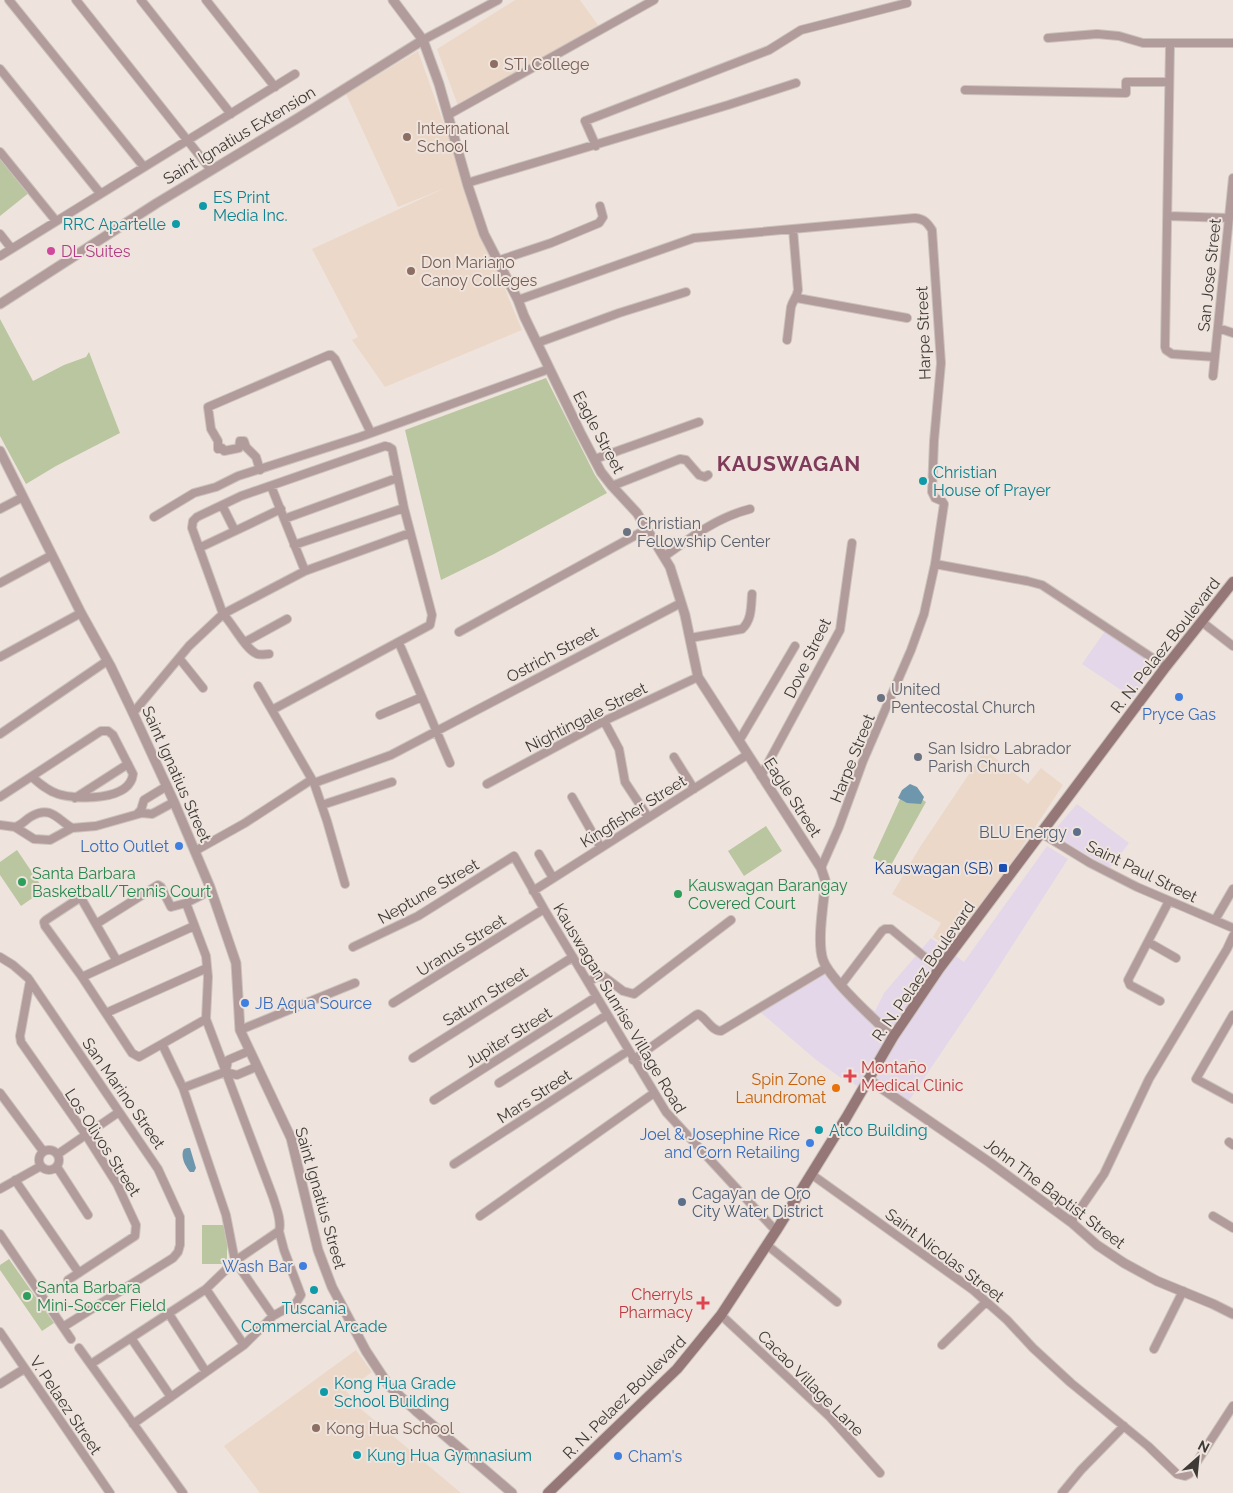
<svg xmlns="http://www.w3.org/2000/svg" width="1233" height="1493" font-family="Raleway,sans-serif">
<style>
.commercial{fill:#e4d7ea}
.education{fill:#ebd8c9}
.green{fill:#b9c6a0}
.water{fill:#6e97ad}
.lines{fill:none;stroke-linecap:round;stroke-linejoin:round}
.minor-casing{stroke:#cbc2bc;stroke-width:10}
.tertiary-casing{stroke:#cbc2bc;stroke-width:11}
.secondary-casing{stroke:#cbc2bc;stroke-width:12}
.minor{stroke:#b19b9b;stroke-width:8}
.tertiary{stroke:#b19b9b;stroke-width:9}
.secondary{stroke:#967777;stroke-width:10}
.education-dot{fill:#8d6e63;stroke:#eee4dd;stroke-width:2}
.culture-dot{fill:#0f9aa8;stroke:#eee4dd;stroke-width:2}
.hotel-dot{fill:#d1479c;stroke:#eee4dd;stroke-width:2}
.worship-dot{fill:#6b7280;stroke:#eee4dd;stroke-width:2}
.shop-dot{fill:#3f7fe0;stroke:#eee4dd;stroke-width:2}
.service-dot{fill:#5c6f8a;stroke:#eee4dd;stroke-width:2}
.transit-dot{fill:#1a4fb4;stroke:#eee4dd;stroke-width:2}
.leisure-dot{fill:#2e9e5b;stroke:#eee4dd;stroke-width:2}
.health-dot{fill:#e0444e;stroke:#eee4dd;stroke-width:2}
.food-dot{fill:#e8710a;stroke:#eee4dd;stroke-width:2}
.labels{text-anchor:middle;stroke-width:4;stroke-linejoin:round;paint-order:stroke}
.education-label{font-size:16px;fill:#785e54;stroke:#eee4dd;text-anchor:start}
.street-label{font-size:16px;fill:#3d3936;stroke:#eee4dd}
.culture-label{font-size:16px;fill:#0d838f;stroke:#eee4dd;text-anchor:start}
.hotel-label{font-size:16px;fill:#b23c85;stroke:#eee4dd;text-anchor:start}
.worship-label{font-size:16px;fill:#5b616d;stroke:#eee4dd;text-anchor:start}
.shop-label{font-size:16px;fill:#366cbe;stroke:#eee4dd;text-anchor:end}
.service-label{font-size:16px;fill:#4e5e75;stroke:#eee4dd;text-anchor:end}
.transit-label{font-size:16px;fill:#164399;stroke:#eee4dd;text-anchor:end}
.leisure-label{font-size:16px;fill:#27864d;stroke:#eee4dd;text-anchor:start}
.health-label{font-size:16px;fill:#be3a42;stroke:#eee4dd;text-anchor:start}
.food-label{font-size:16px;fill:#c56008;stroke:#eee4dd;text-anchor:end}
.district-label{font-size:21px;font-weight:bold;letter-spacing:1px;fill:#7e3b5a;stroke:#eee4dd}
</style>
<rect width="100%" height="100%" fill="#eee4dd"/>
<path class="commercial" d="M1105 631 1155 665 1133 698 1082 664Z
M1077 804 1129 843 1110 868 1051 834Z
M1047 846 1068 859 989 982 908 1102 865 1072 858 1086 841 1078 815 1059 759 1011 826 970 844 991 875 1011 884 993 931 938 964 962Z"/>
<path class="education" d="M515 0H580L603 32 460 111 437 49Z
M418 51 464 180 507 294 522 330 385 387 352 340 358 337 312 249 445 188 398 207 346 94Z
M985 750 1028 784 1041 768 1063 785 953 951 933 937 941 923 892 894 920 847Z
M356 1350 372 1372 346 1391 361 1409 461 1493H260L224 1446Z"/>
<path class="green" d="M0 155 30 192 0 216Z
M0 319 33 381 64 365 86 357 89 352 120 433 56 466 26 484 0 436Z
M546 378 595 475 607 493 494 554 441 580 405 430Z
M905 788 926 802 890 867 873 858Z
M766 826 782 851 744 876 728 851Z
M17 850 44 890 21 906 0 875V862Z
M202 1225H227V1264H202Z
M9 1259 54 1323 42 1331 0 1270V1265Z"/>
<path class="water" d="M910 784 917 787 924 797 921 804 907 803 898 798 902 790Z
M187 1148H190L196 1168 194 1172H190C185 1166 180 1156 184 1149Z"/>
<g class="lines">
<g class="minor-casing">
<path id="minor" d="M9 0 144 167
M76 0 211 170
M141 0 231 114
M206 0 275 87
M1048 38 1097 34 1119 36 1143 43H1233
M423 40 498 0
M1170 44 1165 347 1166 350 1172 354 1215 357
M0 69 100 193
M965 90 1126 93V82H1169
M448 115 654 0
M596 146 585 121 769 50 801 30 907 3
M0 152 56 221
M467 183 728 105 796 83
M1168 216 1228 218
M0 234 11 248
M0 256 295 74
M497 261 551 243 599 223 603 217 600 206
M797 298 907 318
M518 300 694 238 915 218C924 219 927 222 932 230L941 363 934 441 932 492 935 498 942 501 944 504 935 564 924 614 911 650 863 761 839 827 821 868
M1218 328 1233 333
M787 340 791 307C793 300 797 297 798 290L793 229
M537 343 619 313 686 292
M1213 376 1233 178
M595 459 699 422
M260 470 256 457 246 447 244 441H240L239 448 224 451 222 448 218 449V441L211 429 208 407 329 355H331L335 359 371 433
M612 486 680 459 686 460 699 475 705 477 708 475
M222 505 235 531 281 509
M0 509 23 497
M154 517 194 493 216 487 238 476 360 437 549 369
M284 519 397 478
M294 545 404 508
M199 548 235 531
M665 556C691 537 718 517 750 509
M935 564 1027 581 1042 585 1166 667
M305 571 410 533
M0 583 52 555
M1202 622 1233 646
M459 632 647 529
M690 638 742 629C752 620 751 606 752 594
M245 642 287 619
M399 643 450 763
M269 654C266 654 261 655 257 654 245 649 233 624 223 614L305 571 271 486
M0 657 81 613
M179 658 203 688
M258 686 314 783 327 821 345 884
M133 713 189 646 223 614 192 528 193 521 197 517 241 496 385 446 389 447 392 449 404 508 432 615 430 625 272 710
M380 715 422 697
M604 721 619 749 625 782 648 817
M0 734 107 661
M739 741 795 646
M674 757 694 789
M761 776 840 630 852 543
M314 783 391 755 681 603
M487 784 604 721 698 677
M0 797 101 731H108L113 735 133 774C130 801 78 800 58 794 48 791 40 784 32 777
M572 797 601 848
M75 798 128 764
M322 805 392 782
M137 814 141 810 144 800 167 786
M0 825 15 827 34 839 50 840 72 828 96 826 142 813 152 814 174 802
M15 827C22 825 26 819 32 816 51 805 58 820 72 828
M1041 833 1090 863 1137 887 1233 928
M195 851 245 823 311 780
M539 854 553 878
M77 891 117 961 194 926
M533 891 747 755
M81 897 46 920 44 922 45 926 82 977 132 1053 139 1057 162 1044 183 1088 226 1215 235 1261 206 1289 91 1364
M186 903 202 895
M1215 920 1233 889
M96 924 158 885 161 887 171 907 186 903 206 956 208 977 206 1019 273 1197C276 1207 282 1221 279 1231L284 1250 301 1295 296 1303 273 1316 244 1345 206 1289
M1148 942 1176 958
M353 947 418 916 514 856 544 909 666 1112 776 1231
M0 957 13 965 28 978 158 1169 180 1217V1245L178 1252 173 1258 63 1327
M82 977 117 961
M30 981 20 1036 21 1042 86 1135 117 1184 136 1225 135 1236 68 1280
M588 982 597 977 603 976 623 991 634 994 731 920
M841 985 882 931 885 929H891L939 969
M1160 1001 1130 985 1128 980 1169 901
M393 1003 544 909
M106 1013 207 968
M1233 1015 1196 1079 1233 1099
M240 1030 355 983
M162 1044 206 1019
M413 1058 573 957
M633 1060 696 1015 698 1014C707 1018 711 1031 721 1031L826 968
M226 1070 228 1060 249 1051
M499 1083 607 1015
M183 1088 225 1072 237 1075 256 1067
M0 1093 43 1151
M434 1100 596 997
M1229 1142 1233 1145
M39 1160a10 10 0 1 1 20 0a10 10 0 1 1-20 0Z
M58 1154 119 1112
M454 1164 628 1051
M57 1167 88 1215
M811 1174 973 1290 1007 1320 1033 1348 1071 1383 1148 1446 1177 1474 1185 1476 1189 1474 1233 1406
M15 1180 79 1273
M0 1189 41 1166
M480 1216 654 1093
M1213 1216 1233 1228
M1071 1222 1104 1174 1149 1079 1227 949 1233 936
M0 1234 71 1339
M767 1245 837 1302
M169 1314 206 1372
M721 1315 829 1416 880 1473
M273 1316 235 1261 279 1231
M0 1332 110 1493
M131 1338 171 1397
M942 1345 986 1302
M79 1348 183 1493
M1154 1349 1183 1291
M0 1384 24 1369
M133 1424 244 1345
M1062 1493 1081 1470 1124 1426"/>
</g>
<g class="tertiary-casing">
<path id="tertiary" d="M393 0 423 40 439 84 468 186 484 234 518 300 524 316 580 432 601 472 612 486 637 513 670 567 685 615 698 677 821 868 825 880V887C823 906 817 943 823 960 830 980 876 1021 893 1037
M0 304 157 203 298 118 423 40
M0 451 81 613 111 667 133 713 174 802 210 887 236 963 240 1030 291 1138 318 1250 332 1287 366 1351 389 1386 416 1411 512 1493
M868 1079 989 1162 1071 1222 1097 1245 1124 1263 1157 1281 1213 1304 1233 1314"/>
</g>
<g class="secondary-casing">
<path id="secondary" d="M548 1493 677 1369 721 1315 776 1231 846 1118 893 1037 939 969 1164 669 1233 582"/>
</g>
<use href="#minor" class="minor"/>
<use href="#tertiary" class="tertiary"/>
<use href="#secondary" class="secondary"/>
</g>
<g class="education-dot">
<circle cx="494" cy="64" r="5"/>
<circle cx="407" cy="137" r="5"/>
<circle cx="411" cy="271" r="5"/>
<circle cx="316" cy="1428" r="5"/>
</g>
<g class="culture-dot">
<circle cx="203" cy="206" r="5"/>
<circle cx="176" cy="224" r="5"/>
<circle cx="923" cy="481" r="5"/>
<circle cx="819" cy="1130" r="5"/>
<circle cx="314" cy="1290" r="5"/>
<circle cx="324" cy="1392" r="5"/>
<circle cx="357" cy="1455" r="5"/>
</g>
<circle class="hotel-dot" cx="51" cy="251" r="5"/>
<g class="worship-dot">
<circle cx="627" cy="532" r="5"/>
<circle cx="881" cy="698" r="5"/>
<circle cx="918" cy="757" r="5"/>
</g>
<g class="shop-dot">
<circle cx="1179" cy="697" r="5"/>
<circle cx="179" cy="846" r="5"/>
<circle cx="245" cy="1003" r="5"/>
<circle cx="810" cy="1143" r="5"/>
<circle cx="303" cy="1266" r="5"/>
<circle cx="618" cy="1456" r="5"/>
</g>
<g class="service-dot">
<circle cx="1077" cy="832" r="5"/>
<circle cx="682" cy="1202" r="5"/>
</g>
<rect class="transit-dot" x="998" y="863" width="10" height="10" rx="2.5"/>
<g class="leisure-dot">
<circle cx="22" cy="882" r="5"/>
<circle cx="678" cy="894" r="5"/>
<circle cx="27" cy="1296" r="5"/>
</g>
<g class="health-dot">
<path d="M847.5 1068.5h5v5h5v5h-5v5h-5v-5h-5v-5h5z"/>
<path d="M700.5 1295.5h5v5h5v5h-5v5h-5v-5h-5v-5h5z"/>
</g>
<circle class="food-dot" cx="836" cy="1088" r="5"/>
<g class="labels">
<g class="education-label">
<text x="504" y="70">STI College</text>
<text x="417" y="134">International<tspan x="417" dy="18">School</tspan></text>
<text x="421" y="268">Don Mariano<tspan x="421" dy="18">Canoy Colleges</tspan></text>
<text x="326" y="1434">Kong Hua School</text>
</g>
<g class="street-label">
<text transform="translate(239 135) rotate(-31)" y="6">Saint Ignatius Extension</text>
<text transform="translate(1209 275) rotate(-84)" y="6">San Jose Street</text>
<text transform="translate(923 333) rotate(-92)" y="6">Harpe Street</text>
<text transform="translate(599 432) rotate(62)" y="6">Eagle Street</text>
<text transform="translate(1165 645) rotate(-52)" y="6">R. N. Pelaez Boulevard</text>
<text transform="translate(552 654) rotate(-28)" y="6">Ostrich Street</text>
<text transform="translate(807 658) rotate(-64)" y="6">Dove Street</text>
<text transform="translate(586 717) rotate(-27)" y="6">Nightingale Street</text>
<text transform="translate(852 758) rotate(-68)" y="6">Harpe Street</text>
<text transform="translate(177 774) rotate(66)" y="6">Saint Ignatius Street</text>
<text transform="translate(793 797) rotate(57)" y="6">Eagle Street</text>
<text transform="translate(633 811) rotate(-32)" y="6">Kingfisher Street</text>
<text transform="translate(1142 871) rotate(26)" y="6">Saint Paul Street</text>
<text transform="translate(428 891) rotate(-30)" y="6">Neptune Street</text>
<text transform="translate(461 945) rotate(-32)" y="6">Uranus Street</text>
<text transform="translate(923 971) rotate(-55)" y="6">R. N. Pelaez Boulevard</text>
<text transform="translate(485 996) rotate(-32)" y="6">Saturn Street</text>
<text transform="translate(620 1008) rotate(59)" y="6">Kauswagan Sunrise Village Road</text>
<text transform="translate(508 1037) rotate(-32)" y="6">Jupiter Street</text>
<text transform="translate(124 1093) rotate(55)" y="6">San Marino Street</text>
<text transform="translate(534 1096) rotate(-33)" y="6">Mars Street</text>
<text transform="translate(103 1142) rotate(57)" y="6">Los Olivos Street</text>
<text transform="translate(1055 1193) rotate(37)" y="6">John The Baptist Street</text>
<text transform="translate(321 1198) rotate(74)" y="6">Saint Ignatius Street</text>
<text transform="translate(945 1255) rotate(37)" y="6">Saint Nicolas Street</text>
<text transform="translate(811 1383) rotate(45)" y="6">Cacao Village Lane</text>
<text transform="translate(624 1397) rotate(-45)" y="6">R. N. Pelaez Boulevard</text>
<text transform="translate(66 1405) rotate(56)" y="6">V. Pelaez Street</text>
</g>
<g class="culture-label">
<text x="213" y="203">ES Print<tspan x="213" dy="18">Media Inc.</tspan></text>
<text x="166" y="230" text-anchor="end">RRC Apartelle</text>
<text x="933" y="478">Christian<tspan x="933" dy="18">House of Prayer</tspan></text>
<text x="829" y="1136">Atco Building</text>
<text x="314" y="1314" text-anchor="middle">Tuscania<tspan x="314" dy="18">Commercial Arcade</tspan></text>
<text x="334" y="1389">Kong Hua Grade<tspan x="334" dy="18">School Building</tspan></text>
<text x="367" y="1461">Kung Hua Gymnasium</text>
</g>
<g class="hotel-label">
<text x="61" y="257">DL Suites</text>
</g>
<g class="worship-label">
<text x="637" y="529">Christian<tspan x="637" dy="18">Fellowship Center</tspan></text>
<text x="891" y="695">United<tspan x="891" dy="18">Pentecostal Church</tspan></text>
<text x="928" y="754">San Isidro Labrador<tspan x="928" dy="18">Parish Church</tspan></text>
</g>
<g class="shop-label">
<text x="1179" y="720" text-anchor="middle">Pryce Gas</text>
<text x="169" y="852">Lotto Outlet</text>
<text x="255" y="1009" text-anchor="start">JB Aqua Source</text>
<text x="800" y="1140">Joel &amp; Josephine Rice<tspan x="800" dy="18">and Corn Retailing</tspan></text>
<text x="293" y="1272">Wash Bar</text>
<text x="628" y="1462" text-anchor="start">Cham's</text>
</g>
<g class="service-label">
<text x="1067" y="838">BLU Energy</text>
<text x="692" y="1199" text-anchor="start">Cagayan de Oro<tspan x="692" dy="18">City Water District</tspan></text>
</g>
<g class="transit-label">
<text x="993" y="874">Kauswagan (SB)</text>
</g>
<g class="leisure-label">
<text x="32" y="879">Santa Barbara<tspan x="32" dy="18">Basketball/Tennis Court</tspan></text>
<text x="688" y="891">Kauswagan Barangay<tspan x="688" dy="18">Covered Court</tspan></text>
<text x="37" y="1293">Santa Barbara<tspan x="37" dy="18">Mini-Soccer Field</tspan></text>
</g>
<g class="health-label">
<text x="861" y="1073">Montaño<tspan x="861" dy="18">Medical Clinic</tspan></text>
<text x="693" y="1300" text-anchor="end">Cherryls<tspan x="693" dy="18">Pharmacy</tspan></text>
</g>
<g class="food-label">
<text x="826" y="1085">Spin Zone<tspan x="826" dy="18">Laundromat</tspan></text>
</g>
<g class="district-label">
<text x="789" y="471">KAUSWAGAN</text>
</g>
</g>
<g transform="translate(1198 1458) rotate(27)" stroke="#eee4dd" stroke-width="4" paint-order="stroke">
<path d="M0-4L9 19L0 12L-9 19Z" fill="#3d3936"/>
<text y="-8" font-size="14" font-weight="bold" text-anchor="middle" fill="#3d3936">N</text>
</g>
</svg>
